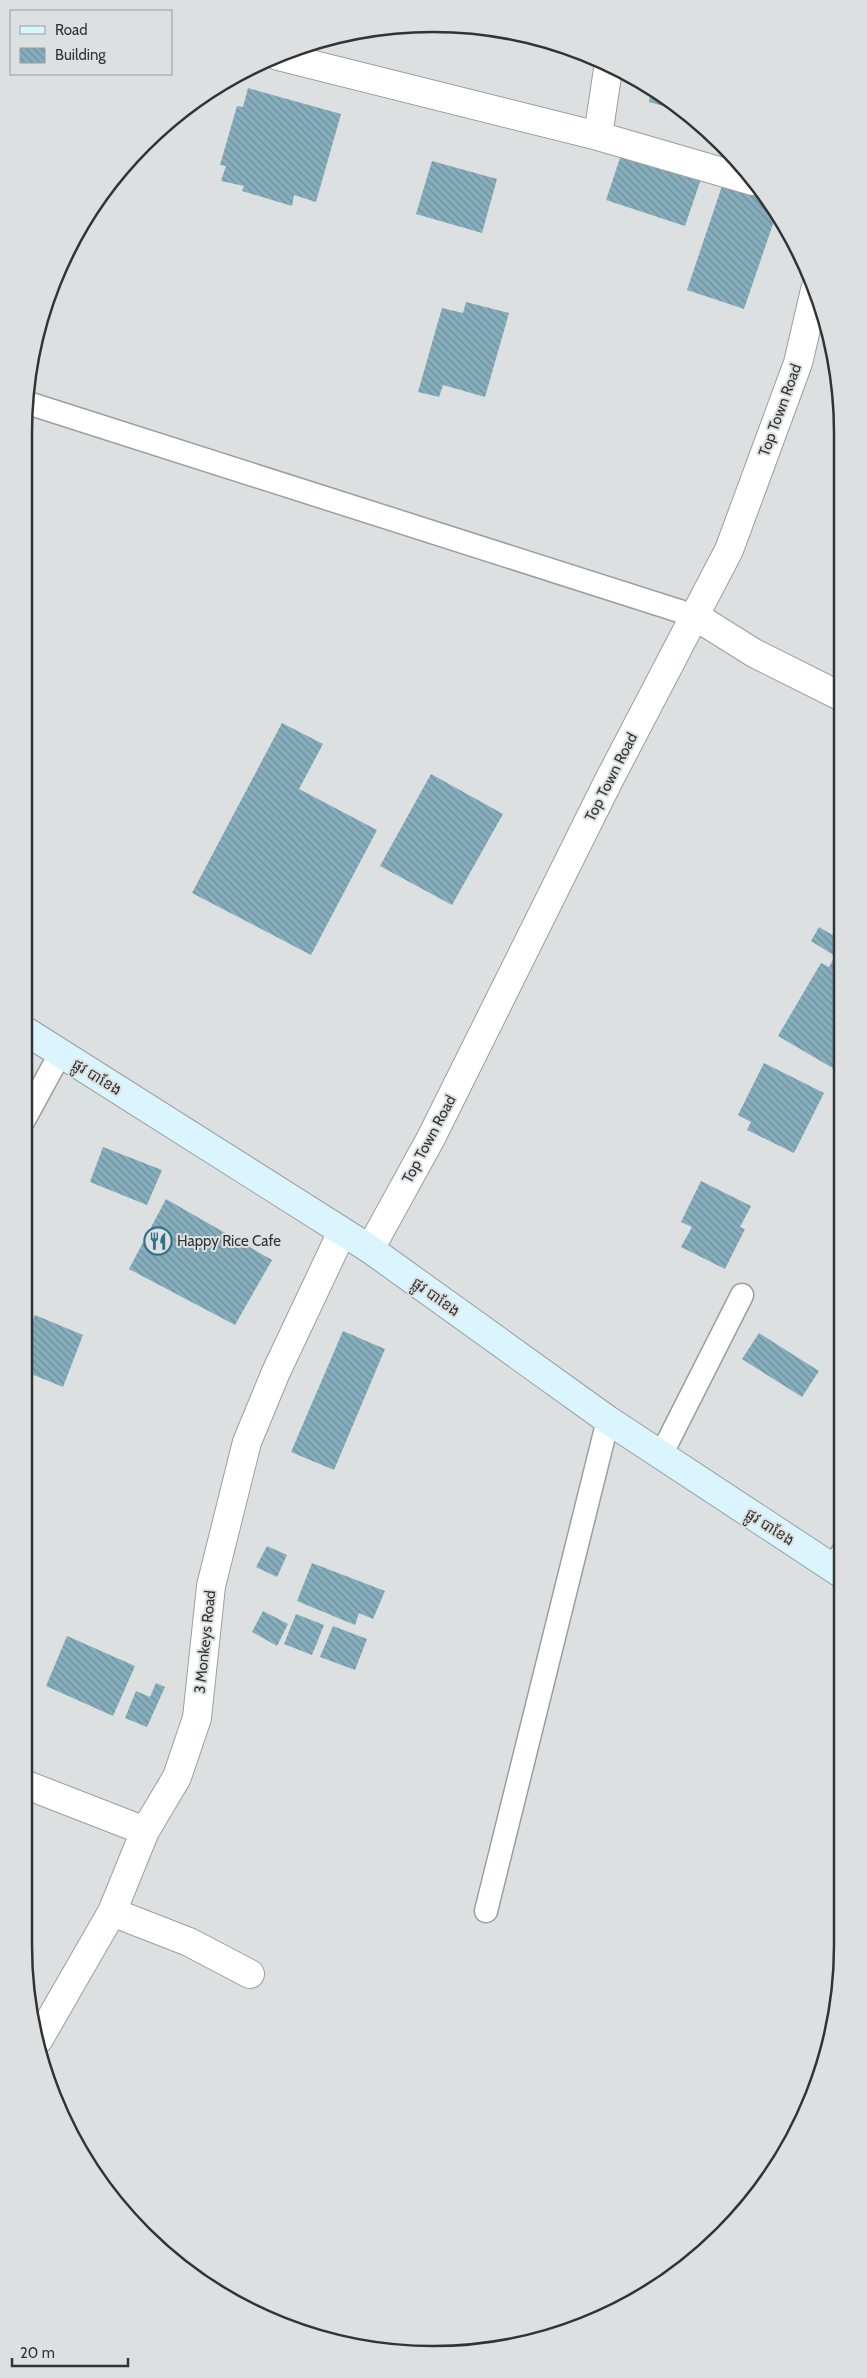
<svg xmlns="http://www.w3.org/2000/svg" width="867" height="2378" font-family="Cabin,'Noto Sans Khmer',sans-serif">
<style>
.building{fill:url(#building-back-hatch)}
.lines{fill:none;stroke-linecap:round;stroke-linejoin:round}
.lane-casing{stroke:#9b9e9f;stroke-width:25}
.street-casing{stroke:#9b9e9f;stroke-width:30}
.secondary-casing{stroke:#9b9e9f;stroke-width:30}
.lane{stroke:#fff;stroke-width:22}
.street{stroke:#fff;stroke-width:28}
.secondary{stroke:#dbf5fe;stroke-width:28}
.labels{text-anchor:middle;stroke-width:4;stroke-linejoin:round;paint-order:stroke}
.street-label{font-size:15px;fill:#323434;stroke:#dce0e1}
.poi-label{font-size:15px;fill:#323434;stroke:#dce0e1;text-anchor:start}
.rim{fill:none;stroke:#323434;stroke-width:2.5}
</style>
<defs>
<pattern id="building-back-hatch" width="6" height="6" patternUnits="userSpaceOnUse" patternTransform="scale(1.25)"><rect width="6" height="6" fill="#86aebc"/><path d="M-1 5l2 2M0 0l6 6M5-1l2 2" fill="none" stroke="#6e8e9a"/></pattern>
</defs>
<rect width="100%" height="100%" fill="#dce0e1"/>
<path class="building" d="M248 88 341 114 316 202 294 195 292 206 242 191 244 186 221 181 226 166 220 165 237 106 243 107Z
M651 88 661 93 681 111 649 102Z
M622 152 701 179 685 226 606 200Z
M432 161 497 179 482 233 416 214Z
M723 183 762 196 775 218 744 309 687 290Z
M466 302 509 313 485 397 443 385 439 397 418 392 442 308 463 313Z
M282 723 323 744 299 789 377 830 311 955 192 893Z
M431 774 503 814 452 905 380 866Z
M819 927 841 940V1062L836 1070 778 1036 821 963 829 967 835 956 811 941Z
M764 1063 824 1093 794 1153 747 1130 751 1122 738 1115Z
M103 1147 162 1170 147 1205 90 1182Z
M701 1181 751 1206 740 1227 745 1229 725 1269 681 1247 692 1227 681 1222Z
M166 1199 272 1260 235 1325 129 1269Z
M35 1315 83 1335 63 1387 24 1371V1343Z
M343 1331 385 1349 334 1470 291 1452Z
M759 1333 819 1371 802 1397 742 1359Z
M267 1546 287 1555 277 1577 256 1567Z
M312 1563 385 1591 373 1619 359 1613 355 1625 297 1601Z
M263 1611 288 1624 277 1646 252 1632Z
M296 1614 324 1625 312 1655 284 1644Z
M333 1626 367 1639 355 1670 320 1657Z
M67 1636 135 1666 113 1716 46 1686Z
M156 1683 165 1687 147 1727 125 1718 136 1691 150 1697Z"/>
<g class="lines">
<g class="lane-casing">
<path id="lane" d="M31 404 695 616
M24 1120 60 1054
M661 1455 742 1295
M833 1568 842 1553
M486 1911 608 1420"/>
</g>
<g class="street-casing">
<path id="street" d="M278 56 598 136 753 181
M598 136 608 69
M695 616 754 653 840 696
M370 1249 431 1138 609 780 729 550 798 363 815 290
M24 1784 145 1831
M112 1912 189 1942 250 1974
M39 2039 112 1912 145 1831 177 1777 197 1718 211 1586 247 1442 276 1372 342 1232"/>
</g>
<g class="secondary-casing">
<path id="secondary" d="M24 1030 370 1249 608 1420 842 1574"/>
</g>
<use href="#lane" class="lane"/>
<use href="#street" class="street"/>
<use href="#secondary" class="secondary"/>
</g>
<defs>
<g id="restaurant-ring" transform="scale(1.4375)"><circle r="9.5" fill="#dce0e1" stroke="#337286" stroke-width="1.5"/><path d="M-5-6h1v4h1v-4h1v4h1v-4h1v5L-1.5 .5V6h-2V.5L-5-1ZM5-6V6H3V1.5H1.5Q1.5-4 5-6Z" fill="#337286"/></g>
</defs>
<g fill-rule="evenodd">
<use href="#restaurant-ring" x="158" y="1241"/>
</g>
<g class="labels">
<g class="street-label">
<text transform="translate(780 410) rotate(-70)" y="5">Top Town Road</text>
<text transform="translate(611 777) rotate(-63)" y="5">Top Town Road</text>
<text transform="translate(97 1077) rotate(32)" y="5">ផ្លូវ បាខែង</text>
<text transform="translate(429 1139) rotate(-62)" y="5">Top Town Road</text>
<text transform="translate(436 1297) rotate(36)" y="5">ផ្លូវ បាខែង</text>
<text transform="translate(770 1527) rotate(33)" y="5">ផ្លូវ បាខែង</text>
<text transform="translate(205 1642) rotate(-84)" y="5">3 Monkeys Road</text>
</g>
<g class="poi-label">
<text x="177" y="1246">Happy Rice Cafe</text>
</g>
</g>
<path d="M0 0H867V2378H0ZM433 32H433A401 401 0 0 1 834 433V1945A401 401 0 0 1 433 2346H433A401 401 0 0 1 32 1945V433A401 401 0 0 1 433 32Z" fill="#dce0e1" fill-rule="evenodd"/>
<path class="rim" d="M433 32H433A401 401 0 0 1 834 433V1945A401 401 0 0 1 433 2346H433A401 401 0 0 1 32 1945V433A401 401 0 0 1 433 32Z"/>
<rect x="10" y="10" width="162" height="65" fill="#dce0e1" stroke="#989b9c"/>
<rect x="20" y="26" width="25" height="8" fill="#dbf5fe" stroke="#989b9c"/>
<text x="55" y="35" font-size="15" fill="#323434">Road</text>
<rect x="20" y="48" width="25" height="15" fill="url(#building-back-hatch)" stroke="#989b9c"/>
<text x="55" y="60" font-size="15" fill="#323434">Building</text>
<path d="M12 2358v8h116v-8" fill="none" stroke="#323434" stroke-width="2.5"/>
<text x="20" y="2358" font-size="15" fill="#323434" stroke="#dce0e1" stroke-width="4" paint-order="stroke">20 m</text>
</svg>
